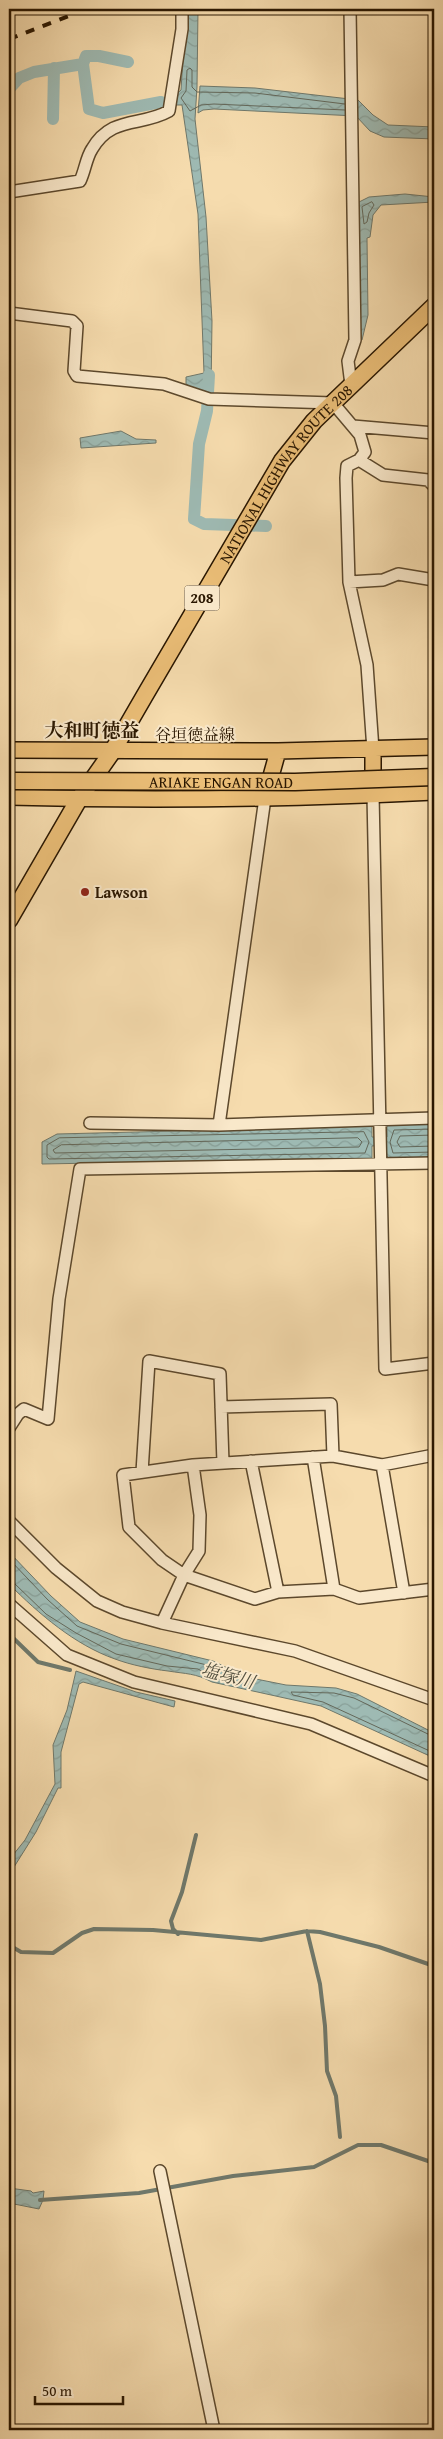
<svg xmlns="http://www.w3.org/2000/svg" width="443" height="2439" font-family="'Gentium Book Plus','Noto Serif JP',serif">
<style>
.water{fill:url(#water-waves);stroke:#6f786b}
.lines{fill:none;stroke-linecap:round;stroke-linejoin:round}
.shore{stroke:#64685a;stroke-width:1}
.stream{stroke:#6f786b;stroke-width:4}
.canal{stroke:#9ebab3;stroke-width:12}
.minor-casing{stroke:#5c482c;stroke-width:14}
.major-casing{stroke:#291600;stroke-width:18}
.highway-casing{stroke:#291600;stroke-width:19}
.minor{stroke:#f9e8ca;stroke-width:11}
.major{stroke:#ebbe77;stroke-width:15}
.highway{stroke:#ebbe77;stroke-width:16}
.rail{stroke:#291600;stroke-width:4;stroke-dasharray:9 9;stroke-linecap:butt}
.highway-bridge-casing{stroke:#291600;stroke-width:19;stroke-linecap:butt}
.highway-bridge{stroke:#ebbe77;stroke-width:16}
.poi-dot{fill:#8f2418;stroke:#f9e8ca;stroke-width:2}
.labels{text-anchor:middle;stroke-width:4;stroke-linejoin:round;paint-order:stroke}
.shield{fill:#f9e8ca;stroke:#67553d;stroke-width:1}
.shield-label{font-size:15px;font-weight:bold;fill:#291600}
.street-label{font-size:16px;fill:#291600;stroke:#f9e8ca}
.poi-label{font-size:16px;font-weight:bold;fill:#291600;stroke:#f9e8ca;text-anchor:start}
.water-label{font-size:18px;font-style:italic;fill:#524f3f;stroke:#f9e8ca}
.quarter-label{font-size:19px;font-weight:bold;fill:#291600;stroke:#f9e8ca}
</style>
<defs>
<pattern id="water-waves" width="16" height="10" patternUnits="userSpaceOnUse" patternTransform="scale(1.25)"><rect width="16" height="10" fill="#9ebab3"/><path d="M0 5q4-4 8 0t8 0" fill="none" stroke="#889f98"/></pattern>
</defs>
<rect width="100%" height="100%" fill="#f6dcae"/>
<filter id="stains"><feTurbulence type="fractalNoise" baseFrequency=".004" numOctaves="4"/><feColorMatrix values="0 0 0 0 .2 0 0 0 0 .09 0 0 0 0 .02 0 0 0 .5 -.17"/></filter>
<radialGradient id="worn" r=".72"><stop offset=".6" stop-color="#630" stop-opacity="0"/><stop offset="1" stop-color="#630" stop-opacity=".3"/></radialGradient>
<path class="water" d="M186 9H198L197 87 195 119 206 217 212 321 211 392 202 393 186 384V377L204 373 198 214 182 105H174L173 97 181 90Z
M200 86 255 88 358 100 373 115 388 125 434 127V139L384 137 370 131 356 116 214 109 203 110 198 113Z
M405 194 434 197V202L381 205 373 215 370 237 367 238 368 315 362 340 358 339 357 203 369 197Z
M121 431 136 439 156 440V443L81 448 80 438Z
M434 1124V1157L387 1158 386 1145 372 1146V1158L42 1164V1142L57 1134 372 1126V1137H387V1125Z
M9 1552 51 1596 80 1622 123 1639 213 1661 246 1677 286 1685 336 1688 357 1694 434 1733V1758L321 1706 212 1682C195 1673 186 1674 168 1671 151 1669 131 1665 115 1659 75 1645 39 1614 9 1584Z
M76 1671 136 1692 175 1701 174 1707 83 1682 79 1684 61 1752V1788H58L36 1832 9 1875V1860L25 1840 55 1784 53 1745 67 1710Z
M9 2188 31 2191 33 2193 44 2191 43 2200 39 2209 9 2203Z"/>
<g class="lines">
<path class="shore" d="M345 104 255 93 197 92 192 87V70L190 68 187 70 186 91 181 98 190 111 201 105 214 104 345 110
M372 202 374 205 369 213 367 222 364 224 362 207Z
M434 1129 394 1130 390 1142 393 1153 434 1152
M364 1132 369 1142 365 1153 49 1159 47 1157V1145L59 1138Z
M434 1135 400 1136 397 1142 400 1147 434 1146
M358 1138 362 1142 359 1147 55 1153 53 1150 61 1145Z
M9 1559 48 1600 77 1626 121 1644 211 1666 235 1678 236 1681 234 1682 214 1678 198 1669 167 1666 116 1654 76 1633 46 1614 14 1583 9 1581
M434 1737 354 1698 334 1693 291 1692 293 1695 323 1702 434 1753"/>
<path class="stream" d="M9 1634 38 1662 70 1670
M307 1931 320 1984 325 2026 327 2071 336 2096 340 2137
M178 1934 173 1929 171 1921 182 1892 196 1835
M9 1945 21 1952 53 1953 82 1933 94 1929 153 1930 261 1940 307 1931 320 1932 379 1947 434 1966
M40 2200 139 2193 233 2176 314 2167 358 2145H381L434 2163"/>
<path class="canal" d="M83 64 89 109 103 113 161 102
M9 89 19 78 34 72 83 64 86 56H99L128 62
M53 119 54 68
M209 375 207 411 199 444 194 519 204 524 266 526"/>
<g class="minor-casing">
<path id="minor" d="M350 9 355 340 348 361 351 385
M9 192 80 181C85 171 86 158 92 149 112 115 141 127 169 111L182 29V9
M9 313 72 321 77 326 74 371 77 376 164 384 209 399 333 403 360 435 365 452 359 460 347 466 346 478 349 582 367 665 373 750
M353 426 434 433
M359 460 383 475 428 480 434 486
M349 582 383 580 398 574 434 580
M373 795 385 1369 434 1363
M90 1123 219 1125 265 798
M219 1125 434 1118
M221 1407 331 1404 333 1456
M9 1428 18 1414 24 1409 48 1419 59 1299 80 1169 434 1163
M313 1457 334 1589
M251 1461 278 1592
M193 1465 123 1475 129 1527 162 1560 184 1575 255 1599 278 1592 334 1589 359 1598 434 1589
M382 1465 404 1593
M142 1472 149 1361 220 1374 223 1463
M9 1521 56 1568 97 1601 122 1612 162 1623 295 1651 434 1700
M9 1604 67 1655 134 1682 311 1724 434 1776
M162 1623 184 1575 199 1551 200 1515 193 1465 333 1456 382 1465 434 1455
M160 2171 214 2430"/>
</g>
<g class="major-casing">
<path id="major" d="M9 750 278 751 434 747
M373 791V750
M266 794 278 751
M9 797C150 801 293 799 434 792"/>
</g>
<g class="highway-casing">
<g id="highway">
<path id="s1" d="M9 920 79 799 112 752 145 695 282 461 314 421 434 306"/>
</g>
</g>
<use href="#minor" class="minor"/>
<use href="#major" class="major"/>
<use href="#highway" class="highway"/>
<path class="rail" d="M9 39 87 9"/>
<g class="highway-bridge-casing">
<g id="highway-bridge">
<path id="s2" d="M9 781 295 782 434 777"/>
</g>
</g>
<use href="#highway-bridge" class="highway-bridge"/>
</g>
<circle class="poi-dot" cx="85" cy="892" r="5"/>
<g class="labels">
<rect class="shield" x="184.5" y="585.5" width="35" height="25" rx="4"/>
<g class="shield-label">
<text x="202" y="603">208</text>
</g>
<g class="street-label">
<text dy="6" stroke="none"><textPath href="#s1" startOffset="526">NATIONAL HIGHWAY ROUTE 208</textPath></text>
<text x="195" y="740">谷垣徳益線</text>
<text dy="6" stroke="none"><textPath href="#s2" startOffset="212">ARIAKE ENGAN ROAD</textPath></text>
</g>
<g class="poi-label">
<text x="95" y="898">Lawson</text>
</g>
<g class="water-label">
<text transform="translate(228 1676) rotate(15)" y="6">塩塚川</text>
</g>
<g class="quarter-label">
<text x="92" y="737">大和町徳益</text>
</g>
</g>
<rect width="443" height="2439" fill="none" stroke="#f6dcae" stroke-width="30"/>
<rect x="10" y="10" width="423" height="2419" fill="none" stroke="#291600" stroke-width="2.5"/>
<rect x="15" y="15" width="413" height="2409" fill="none" stroke="#291600"/>
<path d="M35 2396v8h88v-8" fill="none" stroke="#291600" stroke-width="2.5"/>
<text x="42" y="2396" font-size="15" fill="#291600" stroke="#f9e8ca" stroke-width="4" paint-order="stroke">50 m</text>
<rect width="100%" height="100%" filter="url(#stains)"/>
<rect width="100%" height="100%" fill="url(#worn)"/>
</svg>
